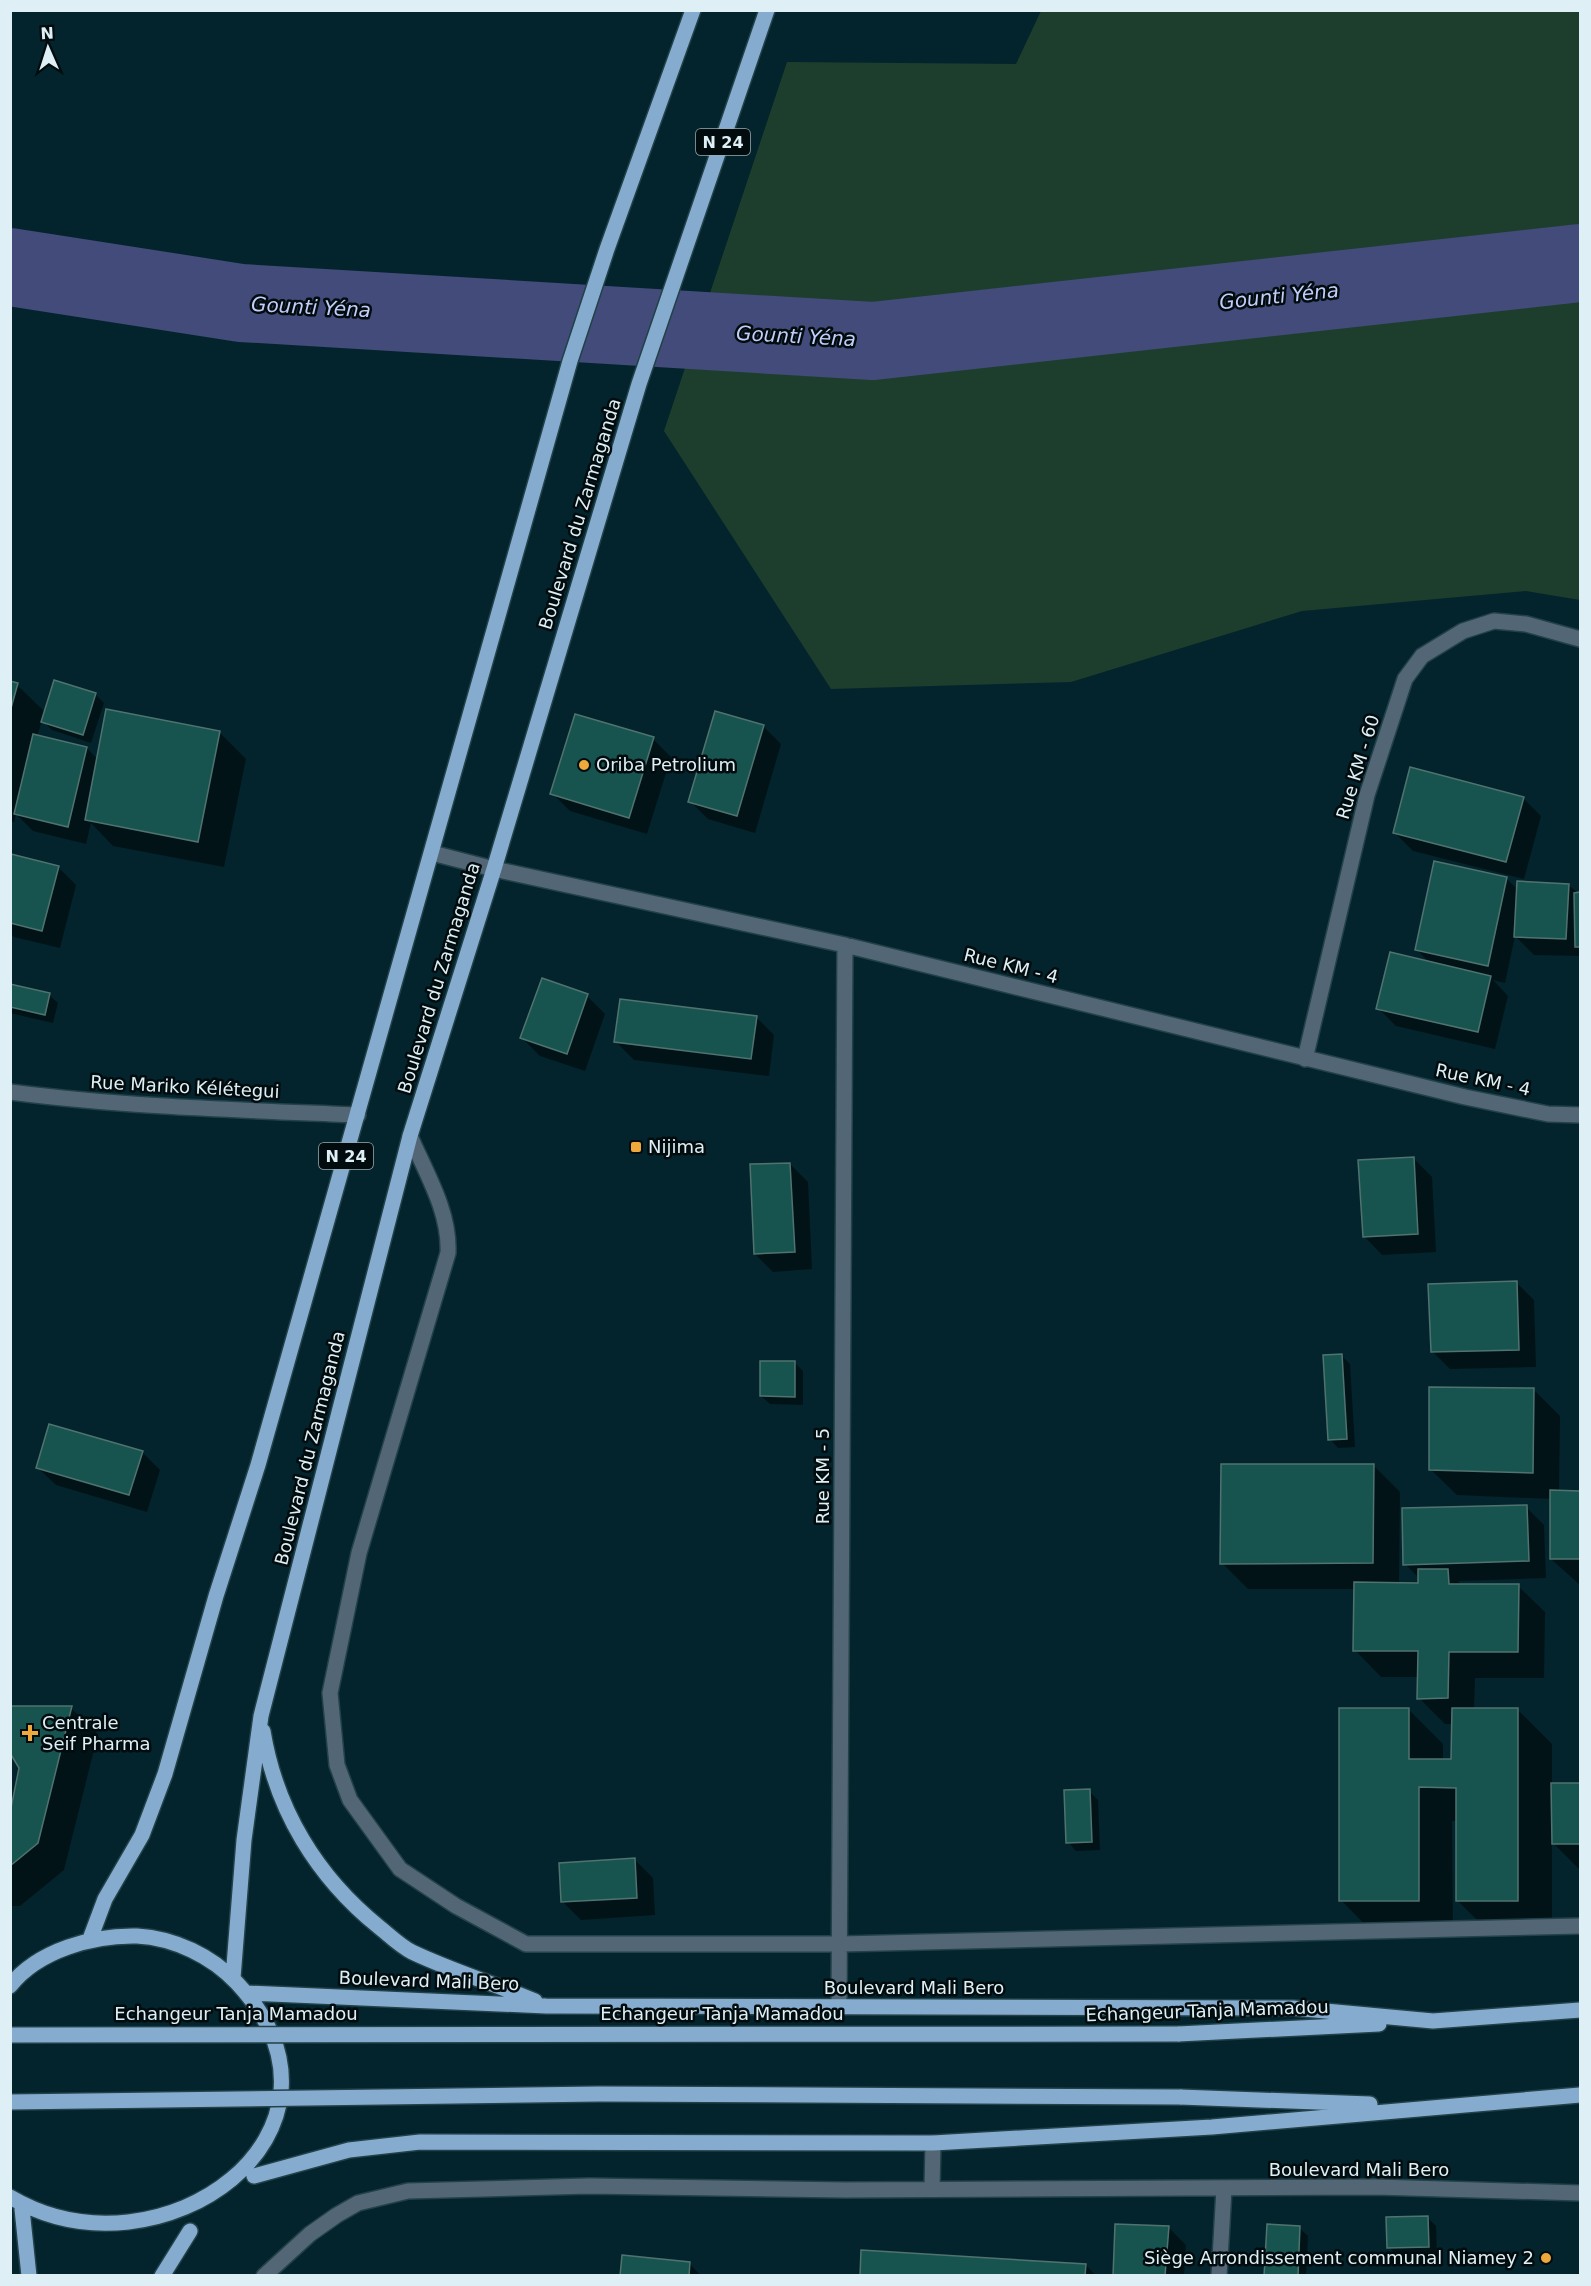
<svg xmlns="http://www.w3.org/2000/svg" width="1591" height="2286" font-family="'DejaVu Sans',sans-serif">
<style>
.green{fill:#1d3e2d}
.shadow{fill:#0007}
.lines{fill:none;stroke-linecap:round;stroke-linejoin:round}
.river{stroke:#424b79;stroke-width:78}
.building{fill:#175450;stroke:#50736f;stroke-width:1.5}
.minor-casing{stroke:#224148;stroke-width:18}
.major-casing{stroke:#224148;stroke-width:18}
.minor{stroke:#536676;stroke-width:15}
.major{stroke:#85accf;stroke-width:15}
.major-bridge-casing{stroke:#224148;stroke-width:18;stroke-linecap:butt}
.major-bridge{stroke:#85accf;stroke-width:15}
.poi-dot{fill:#eea83c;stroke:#020c0f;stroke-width:2}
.labels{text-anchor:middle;stroke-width:5;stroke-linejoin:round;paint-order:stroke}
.shield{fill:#020c0f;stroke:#9cacb0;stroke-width:1.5}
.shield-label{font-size:16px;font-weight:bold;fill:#def0f5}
.street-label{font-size:18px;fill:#def0f5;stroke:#020c0f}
.poi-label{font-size:18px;fill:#def0f5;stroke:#020c0f;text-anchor:start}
.water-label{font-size:20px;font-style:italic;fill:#c2cdfa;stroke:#020c0f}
</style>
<rect width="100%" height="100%" fill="#03242c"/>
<path class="green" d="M1041 11H1580V600L1526 591 1302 611 1071 682 831 689 664 431 787 62 1016 64Z"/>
<path class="shadow" d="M10 683 17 685 46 713 95 694 104 703 91 743 52 730 42 720 37 737 87 748 98 760 219 732 246 759 224 867 113 846 91 823 86 844 33 831 16 814 14 822 10 821Z
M763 726 781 744 755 833 708 819 690 801Z
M653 739 671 757 647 834 570 811 552 793Z
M1523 798 1541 816 1524 879 1413 851 1395 833Z
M12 856 58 867 76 885 60 948 14 937 10 933Z
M1506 878 1518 890 1568 885 1580 894V956L1534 955 1515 936 1505 983 1493 980 1508 996 1495 1049 1396 1026 1378 1008 1431 964 1417 950Z
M10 986 49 995 58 1003 53 1023 10 1013Z
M587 996 605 1014 585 1071 540 1056 522 1038Z
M756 1017 774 1035 769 1076 634 1060 616 1042Z
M1414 1159 1432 1177 1436 1252 1382 1255 1365 1237Z
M790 1164 808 1182 812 1269 773 1272 755 1254Z
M1516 1282 1534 1300 1536 1367 1450 1369 1432 1351Z
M1341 1355 1350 1364 1355 1447 1338 1448 1330 1439Z
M794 1362 803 1371V1405L770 1404 761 1396Z
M1534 1390 1560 1416 1559 1492H1580V1585L1551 1559 1552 1499 1457 1495 1430 1469Z
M142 1452 160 1470 147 1512 56 1485 38 1468Z
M1373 1465 1400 1492 1399 1584 1419 1585V1578L1405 1564 1526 1507 1544 1525 1546 1578 1458 1581 1462 1585 1518 1586 1545 1612 1544 1678H1475L1474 1709H1517L1552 1744V1785L1580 1784V1870L1552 1842V1935H1492L1458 1901 1457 1821H1452L1453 1935H1375L1341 1900 1408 1709 1443 1744V1761H1453V1724H1445L1419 1698V1677H1381L1355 1650V1589H1248L1222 1563Z
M71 1708 98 1734 64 1870 20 1906H10V1821Z
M1089 1791 1098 1800 1100 1850 1076 1851 1068 1842Z
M635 1860 653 1878 655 1915 581 1920 563 1902Z
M1427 2217 1436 2226 1437 2255 1398 2256 1389 2247Z
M1168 2227 1186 2245 1184 2276H1114Z
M1299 2228 1308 2236 1306 2276H1266Z
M690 2264 701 2276H621Z
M1086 2265 1096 2276H861Z"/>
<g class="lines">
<path class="river" d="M10 267 241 303 873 341 1580 263"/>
</g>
<path class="building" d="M54 680 96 693 83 735 41 722Z
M10 681 18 683 10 712Z
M106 709 220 731 198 842 85 820Z
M715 711 764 725 737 816 688 802Z
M575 714 654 737 629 818 550 794Z
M33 734 87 747 68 827 14 814Z
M1410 767 1524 797 1506 862 1393 833Z
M11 854 59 866 42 931 10 923Z
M1434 861 1507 877 1488 966 1415 950Z
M1517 881 1569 884 1566 939 1514 937Z
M1580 892V947H1575L1574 893Z
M1390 952 1491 976 1478 1032 1376 1009Z
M542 978 588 994 567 1054 520 1038Z
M10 984 50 993 45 1015 10 1007Z
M620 999 757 1016 751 1059 614 1042Z
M1414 1157 1418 1234 1363 1237 1358 1160Z
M790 1163 795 1252 754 1254 750 1164Z
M1517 1281 1519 1350 1431 1352 1428 1284Z
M1342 1354 1347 1439 1328 1440 1323 1355Z
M760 1361H795V1397L760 1396Z
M1429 1387 1534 1388 1533 1473 1429 1470Z
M49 1424 143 1451 129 1495 36 1468Z
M1221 1464H1374L1373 1563 1220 1564Z
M1550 1490 1580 1491V1559H1550Z
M1527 1505 1529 1561 1403 1565 1402 1508Z
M1418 1569H1448L1449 1584H1519L1518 1652H1449L1448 1698 1417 1699 1418 1651H1353L1354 1582 1418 1583Z
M10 1706H72L38 1843 10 1866V1813L19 1768 10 1753Z
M1339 1708H1409V1759H1451L1452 1708H1518V1901H1456V1788L1419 1787V1901H1339Z
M1551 1783H1580V1844H1552Z
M1090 1789 1092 1842 1066 1843 1064 1790Z
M635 1858 637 1898 561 1902 559 1863Z
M1428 2216 1429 2247 1387 2248 1386 2217Z
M1115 2224 1169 2226 1165 2276H1113Z
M1267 2224 1300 2226 1298 2276H1264Z
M861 2250 1086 2264 1085 2276H860Z
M622 2255 690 2262 689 2276H620Z"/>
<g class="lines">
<g class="minor-casing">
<path id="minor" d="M432 853 494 869 845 945 1465 1097 1548 1114 1580 1115
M1305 1059 1367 795 1405 679 1422 656 1463 631 1494 621 1526 624 1580 639
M10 1092C126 1107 241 1110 358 1115
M410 1136C426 1173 450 1212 448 1253L359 1553 330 1693 337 1765 350 1800 400 1869 456 1906 526 1944H841L1580 1926
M839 2007 845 945
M932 2189 933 2143
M264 2276 310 2234 337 2215 358 2203 408 2191 589 2186 845 2190 1376 2187 1580 2193
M1219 2276 1224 2189"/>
</g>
<g class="major-casing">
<path id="major" d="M263 1731C276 1810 317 1877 379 1927 389 1935 400 1946 412 1952 452 1971 495 1984 535 2001
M90 1939 105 1899 142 1835 165 1774 216 1596 258 1465 570 361 607 249 693 10
M233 1978 244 1840 261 1716 410 1136 494 869 639 384 767 10
M10 1986C38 1950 94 1935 137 1936 174 1938 212 1956 237 1983 375 2131 161 2286 10 2197
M246 1993 546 2006 1293 2008 1433 2021 1580 2010
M1178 2034 1379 2024
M1180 2097 1370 2104
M254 2176 349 2150 420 2142 933 2143 1212 2127 1580 2095
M22 2209 29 2276
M162 2276 190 2231"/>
</g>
<use href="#minor" class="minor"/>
<use href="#major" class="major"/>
<g class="major-bridge-casing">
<path id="major-bridge" d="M10 2035 1178 2034
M10 2102 599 2094 1180 2097"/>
</g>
<use href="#major-bridge" class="major-bridge"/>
</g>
<g class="poi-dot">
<circle cx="584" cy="765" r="6"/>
<rect x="630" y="1141" width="12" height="12" rx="3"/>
<path d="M27 1724h6v6h6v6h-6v6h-6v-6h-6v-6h6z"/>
<circle cx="1546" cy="2258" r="6"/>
</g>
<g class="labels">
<g class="shield">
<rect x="696" y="129" width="54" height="26" rx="4.5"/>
<rect x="319" y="1143" width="54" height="26" rx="4.5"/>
</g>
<g class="shield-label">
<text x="723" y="148">N 24</text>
<text x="346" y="1162">N 24</text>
</g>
<g class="street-label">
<text transform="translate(580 514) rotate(-73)" y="6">Boulevard du Zarmaganda</text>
<text transform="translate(1358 767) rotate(-73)" y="6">Rue KM - 60</text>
<text transform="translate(1011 966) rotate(14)" y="6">Rue KM - 4</text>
<text transform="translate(439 978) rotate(-73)" y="6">Boulevard du Zarmaganda</text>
<text transform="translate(1483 1080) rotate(12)" y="6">Rue KM - 4</text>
<text transform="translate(185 1087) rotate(3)" y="6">Rue Mariko Kélétegui</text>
<text transform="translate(310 1448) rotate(-76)" y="6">Boulevard du Zarmaganda</text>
<text transform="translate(823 1476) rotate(-90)" y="6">Rue KM - 5</text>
<text transform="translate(429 1981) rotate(2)" y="6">Boulevard Mali Bero</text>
<text x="914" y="1994">Boulevard Mali Bero</text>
<text transform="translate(1207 2011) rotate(-2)" y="6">Echangeur Tanja Mamadou</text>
<text x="236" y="2020">Echangeur Tanja Mamadou</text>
<text x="722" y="2020">Echangeur Tanja Mamadou</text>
<text x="1359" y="2176">Boulevard Mali Bero</text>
</g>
<g class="poi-label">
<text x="596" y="771">Oriba Petrolium</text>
<text x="648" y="1153">Nijima</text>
<text x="42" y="1729">Centrale<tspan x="42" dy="21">Seif Pharma</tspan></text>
<text x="1534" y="2264" text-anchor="end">Siège Arrondissement communal Niamey 2</text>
</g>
<g class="water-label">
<text transform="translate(1279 296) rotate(-6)" y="7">Gounti Yéna</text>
<text transform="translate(311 307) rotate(3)" y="7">Gounti Yéna</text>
<text transform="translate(796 336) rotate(3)" y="7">Gounti Yéna</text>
</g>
</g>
<rect width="1591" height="2286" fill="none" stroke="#def0f5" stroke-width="24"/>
<g transform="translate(48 48) rotate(357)" stroke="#020c0f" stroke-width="4.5" paint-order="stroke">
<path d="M0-4.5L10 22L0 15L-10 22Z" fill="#def0f5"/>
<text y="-9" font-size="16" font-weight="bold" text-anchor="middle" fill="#def0f5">N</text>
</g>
</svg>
